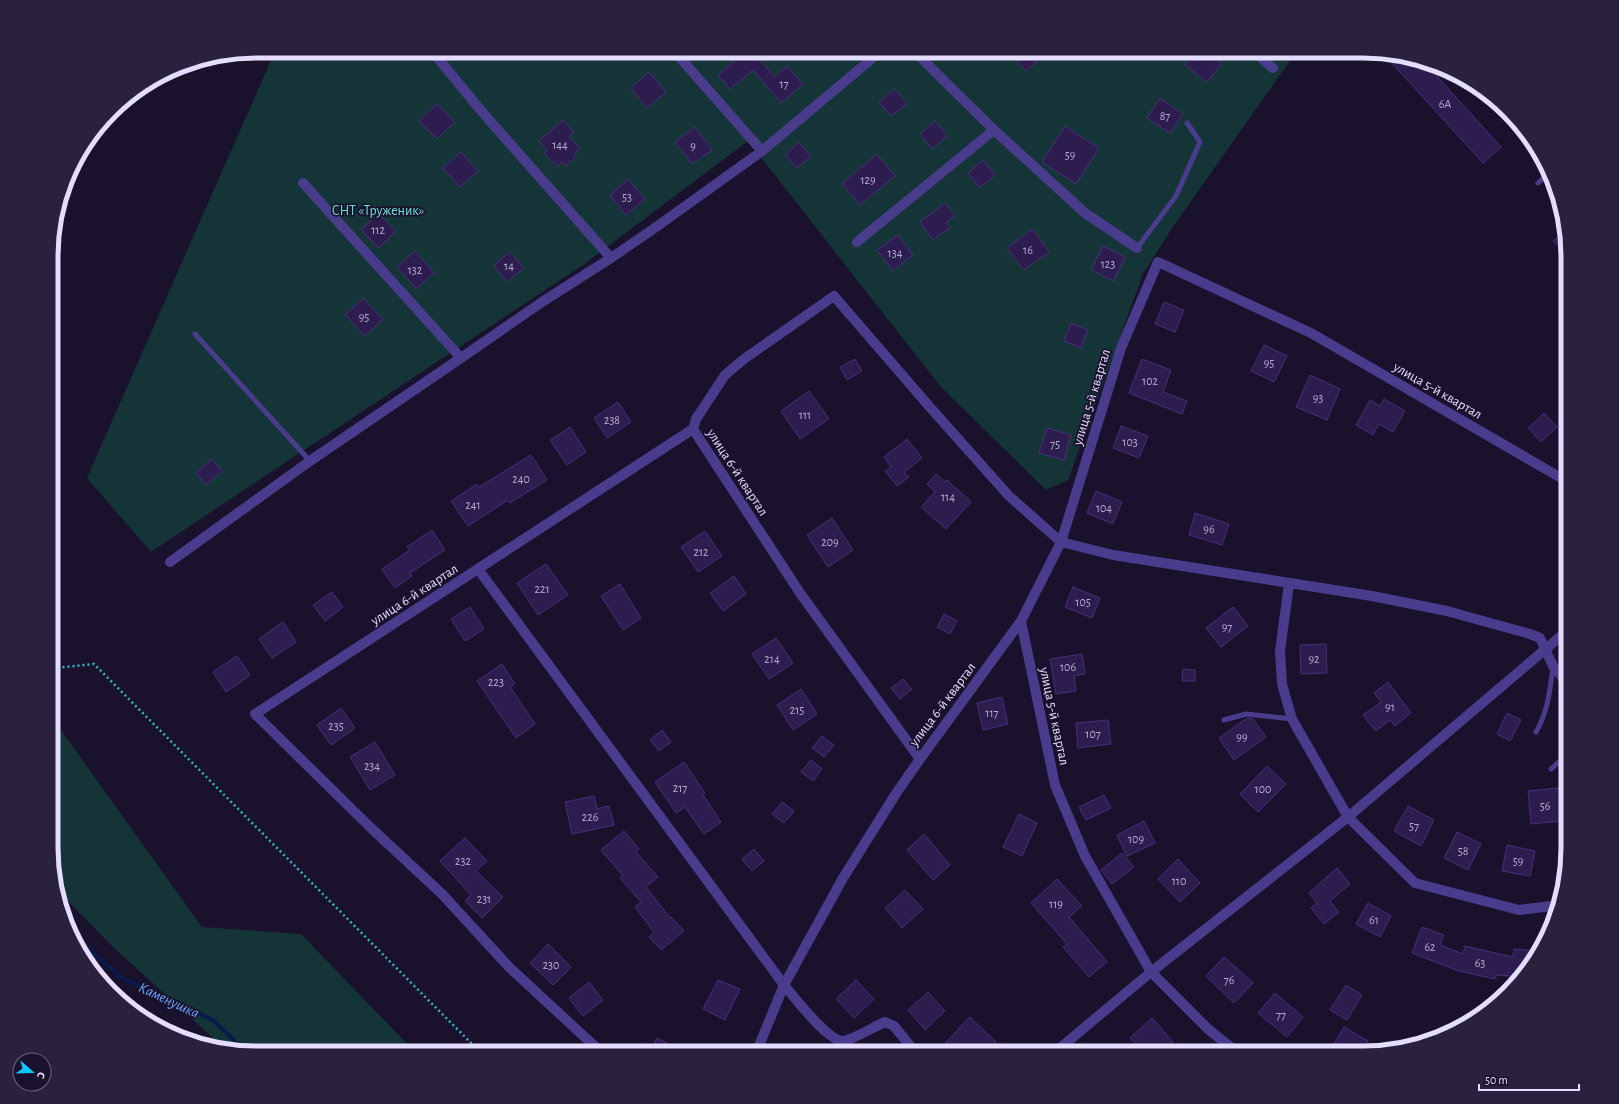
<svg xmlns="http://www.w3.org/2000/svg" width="1619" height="1104" font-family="'Alegreya Sans',sans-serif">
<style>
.green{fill:#143437}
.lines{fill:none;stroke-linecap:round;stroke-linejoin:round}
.stream{stroke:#0b1a4d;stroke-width:4}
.building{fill:#2d1d4e;stroke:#472f7a}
.path{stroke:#30b7c1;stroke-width:2.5;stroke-dasharray:2 3;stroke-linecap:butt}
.lane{stroke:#493c8c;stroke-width:5}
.street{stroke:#493c8c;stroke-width:10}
.labels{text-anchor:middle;stroke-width:3.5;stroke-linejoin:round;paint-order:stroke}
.number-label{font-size:12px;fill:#b7add3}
.park-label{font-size:14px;fill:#66e3d3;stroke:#1a112d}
.street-label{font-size:14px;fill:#e5ddff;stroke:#1a112d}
.water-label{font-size:15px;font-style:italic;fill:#6ba8ff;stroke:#1a112d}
.rim{fill:none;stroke:#e5ddff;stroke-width:5}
</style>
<rect width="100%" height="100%" fill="#1a112d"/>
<path class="green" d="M275 51H1297L1172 228 1143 274 1068 480 1046 490 941 387 748 141 586 263 151 552 87 478Z
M53 719 202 927 301 934 416 1053H242L225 1049 113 947 59 892 53 875Z"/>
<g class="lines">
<path class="stream" d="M72 933 120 977 213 1020 247 1053"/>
</g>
<path class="building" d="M747 51H753L774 77 787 66 803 84 781 103 753 70 730 89 718 75Z
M1026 51H1049L1026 71 1017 60Z
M1196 51H1206L1222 64 1207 82 1185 65Z
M1396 55 1423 61 1501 147 1483 163 1390 61Z
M649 72 666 92 647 108 631 88Z
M895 89 907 104 891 116 879 102Z
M1160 98 1183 114 1170 133 1147 118Z
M437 104 455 122 437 139 419 121Z
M563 120 574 132 569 136 580 149 574 154 577 156 565 166 562 162 557 167 544 153 547 150 539 141Z
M935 121 947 136 932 149 920 134Z
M1065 126 1099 148 1076 184 1042 162Z
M695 127 712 150 692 164 675 142Z
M799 142 811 156 797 168 785 155Z
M461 152 478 171 460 187 443 168Z
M877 154 895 176 860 205 842 184Z
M983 160 995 175 980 188 968 173Z
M628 179 645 199 626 215 610 195Z
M945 203 955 216 946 222 950 228 933 240 920 222Z
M378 213 396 231 379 248 361 230Z
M1033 229 1049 252 1024 270 1007 248Z
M1564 231 1568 242V257L1553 241Z
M898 235 913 255 893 271 877 250Z
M1103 246 1125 257 1114 281 1091 270Z
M415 251 434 273 416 289 397 267Z
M510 252 524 268 507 282 494 265Z
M363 298 383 319 365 336 345 315Z
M1164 302 1184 310 1175 332 1155 324Z
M1071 323 1088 330 1081 348 1064 341Z
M1264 345 1287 356 1274 382 1251 371Z
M855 359 862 371 847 380 840 367Z
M1142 359 1171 370 1163 392 1187 401 1182 414 1129 393Z
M1310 375 1340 389 1327 420 1296 407Z
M809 391 829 419 800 439 781 411Z
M1384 399 1405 411 1393 432 1379 424 1373 435 1356 425 1370 400 1380 406Z
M618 402 631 422 607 438 594 418Z
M1544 413 1557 427 1541 442 1528 428Z
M1121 426 1148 436 1139 458 1113 448Z
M570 427 586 452 567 465 550 440Z
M1047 428 1071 435 1064 460 1039 453Z
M907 439 922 458 904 472 909 477 897 486 885 471 891 467 884 457Z
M531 455 547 480 510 503 508 500 468 526 451 501 477 484 479 487Z
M212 459 222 471 206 485 196 473Z
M936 474 945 482 947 480 971 502 946 529 921 507 935 492 927 484Z
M1096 491 1122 502 1113 524 1087 513Z
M1195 513 1229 524 1222 545 1189 535Z
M832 518 853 550 828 567 807 535Z
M432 530 445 550 410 573 412 576 395 588 382 569 410 550 407 547Z
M705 531 722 556 698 572 681 547Z
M546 564 568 595 538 615 517 583Z
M734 576 746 594 723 611 710 593Z
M620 584 641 618 623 630 601 596Z
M1073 587 1100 598 1092 618 1065 607Z
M332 592 343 607 325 621 313 605Z
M470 607 484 629 465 641 451 619Z
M1233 607 1248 626 1221 647 1206 628Z
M944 614 957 621 950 634 937 627Z
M283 622 296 642 272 658 259 639Z
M776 638 793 663 769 679 752 654Z
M1326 644 1327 673 1301 674 1300 645Z
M1082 654 1085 674 1074 676 1076 691 1056 694 1050 659Z
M237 656 250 675 226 692 213 672Z
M502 664 515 684 510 687 535 724 516 738 477 681Z
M1183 669 1195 670V681H1182Z
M903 679 912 689 900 699 891 688Z
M1388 682 1411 713 1395 726 1390 720 1376 731 1363 715 1381 702 1374 693Z
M801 689 817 714 793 730 777 705Z
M1002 697 1008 724 983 730 977 703Z
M341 708 355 728 331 745 317 725Z
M1507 713 1521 720 1510 741 1497 734Z
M1247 718 1253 719 1266 737 1234 760 1219 738Z
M1108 720 1111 744 1078 748 1076 723Z
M662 730 671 742 659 751 650 740Z
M822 736 834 745 824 757 812 748Z
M375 742 395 775 370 790 350 757Z
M811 760 822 769 813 781 801 772Z
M684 762 705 793 703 795 721 822 704 834 685 807 676 813 655 782Z
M1267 766 1286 784 1258 812 1240 794Z
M1559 788 1562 821 1531 824 1528 791Z
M1104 795 1111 808 1086 820 1079 807Z
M594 796 597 809 609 806 614 825 572 834 565 802Z
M782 802 794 811 784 823 772 814Z
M1408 806 1434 820 1421 846 1394 831Z
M1019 814 1037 823 1022 856 1003 847Z
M1144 821 1155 843 1127 856 1117 835Z
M624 831 639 849 636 852 658 877 646 887 670 918 671 917 684 931 661 950 649 937 654 932 635 907 641 902 620 878 623 876 601 850Z
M1457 832 1481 844 1468 870 1444 858Z
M924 834 950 865 933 880 907 850Z
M465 838 487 861 476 871 503 897 482 918 465 901 471 895 440 861Z
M1507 845 1535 851 1530 876 1502 871Z
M754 849 764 861 752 871 742 859Z
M1122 853 1134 867 1112 884 1101 870Z
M1178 859 1200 883 1180 902 1158 879Z
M1337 868 1350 884 1330 901 1339 912 1324 924 1311 908 1317 903 1309 893Z
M1057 879 1082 906 1069 917 1107 962 1089 977 1063 947 1067 944 1031 903Z
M905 890 923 909 902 928 885 908Z
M1368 903 1391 916 1380 937 1356 924Z
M1422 927 1444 935 1440 945 1463 954 1465 946 1513 957 1514 949 1538 951 1526 973 1522 977 1496 975 1495 979 1459 971 1412 953Z
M548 944 571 967 553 985 530 963Z
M1224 957 1253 983 1234 1003 1206 976Z
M718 980 740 989 725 1020 703 1009Z
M856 980 874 999 854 1018 836 999Z
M589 982 603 1000 583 1016 569 998Z
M1346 985 1362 995 1347 1020 1330 1010Z
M928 992 945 1011 925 1030 908 1010Z
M1275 993 1303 1017 1287 1037 1258 1013Z
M970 1017 996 1042 986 1053H956L945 1043Z
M1152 1018 1173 1042 1160 1053H1144L1130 1038Z
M1344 1027 1368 1041 1361 1053H1329Z
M657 1038 686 1053H649Z"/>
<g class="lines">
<path class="path" d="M53 667 54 668 94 664 481 1053"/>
<path class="lane" d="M1451 78 1454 75
M1538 183 1549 173
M1137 248 1176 196 1200 142 1187 123
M195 334 310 461
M1224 720 1246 714 1292 719
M1536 732C1548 712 1550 689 1553 667
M1551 769 1568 754"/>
<path class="street" d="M432 51 483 113 611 258
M674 51 762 151
M914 51 994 130 1085 213 1137 248
M1253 51 1273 68
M303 183 461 358
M857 242 994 130
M693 429 696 419 725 375 744 359 834 296 928 405 1009 496 1061 542 1113 555 1372 596 1447 611 1530 634 1540 638 1553 666 1568 684
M693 429 800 593 920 759 1021 621
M170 562 310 461 461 358 542 302 611 258 659 225 762 151 881 51
M478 569 784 985C795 998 826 1039 842 1041 851 1041 875 1026 885 1022L894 1026 916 1053
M1289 584 1280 651 1282 684 1292 719 1348 817 1415 883 1519 910 1559 905
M602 1053 510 968 442 894 371 828 255 714 693 429
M756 1053 784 985 843 878 897 792 920 759
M1054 1053 1151 972 1348 817 1568 630
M1238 1053 1208 1029 1151 972 1085 856 1055 785 1021 621 1061 542 1121 348 1158 262 1311 333 1568 482"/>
</g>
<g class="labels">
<g class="number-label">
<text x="784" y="88">17</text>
<text x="1445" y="108">6А</text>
<text x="1165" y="120">87</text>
<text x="560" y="149">144</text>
<text x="693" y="150">9</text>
<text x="1070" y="159">59</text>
<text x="868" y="184">129</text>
<text x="627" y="201">53</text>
<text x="378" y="234">112</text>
<text x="1028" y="254">16</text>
<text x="895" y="257">134</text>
<text x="1108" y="268">123</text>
<text x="509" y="270">14</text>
<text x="415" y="274">132</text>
<text x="364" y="321">95</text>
<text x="1269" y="367">95</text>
<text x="1150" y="385">102</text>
<text x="1318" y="402">93</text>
<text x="805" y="419">111</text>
<text x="612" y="424">238</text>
<text x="1130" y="446">103</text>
<text x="1055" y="448">75</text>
<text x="521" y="483">240</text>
<text x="948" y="501">114</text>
<text x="473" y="509">241</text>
<text x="1104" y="512">104</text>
<text x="1209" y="533">96</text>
<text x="830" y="546">209</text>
<text x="701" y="556">212</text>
<text x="542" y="593">221</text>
<text x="1083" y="606">105</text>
<text x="1227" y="631">97</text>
<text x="772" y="663">214</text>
<text x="1314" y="663">92</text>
<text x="1068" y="671">106</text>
<text x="496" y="686">223</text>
<text x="1390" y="711">91</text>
<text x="797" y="714">215</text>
<text x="992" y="717">117</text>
<text x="336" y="730">235</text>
<text x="1093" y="738">107</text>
<text x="1242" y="741">99</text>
<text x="372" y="770">234</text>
<text x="680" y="792">217</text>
<text x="1263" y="793">100</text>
<text x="1545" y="810">56</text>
<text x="590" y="821">226</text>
<text x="1414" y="830">57</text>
<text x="1136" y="843">109</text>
<text x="1463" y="855">58</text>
<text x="463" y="865">232</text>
<text x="1518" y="865">59</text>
<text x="1179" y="885">110</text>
<text x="484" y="903">231</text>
<text x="1056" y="908">119</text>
<text x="1374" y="924">61</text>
<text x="1430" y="951">62</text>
<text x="1480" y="967">63</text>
<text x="551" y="969">230</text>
<text x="1229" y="984">76</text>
<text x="1281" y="1019">77</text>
</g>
<g class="park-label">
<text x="378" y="215">СНТ «Труженик»</text>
</g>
<g class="street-label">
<text transform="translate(1438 390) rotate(30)" y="5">улица 5-й квартал</text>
<text transform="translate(1091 397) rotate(-73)" y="5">улица 5-й квартал</text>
<text transform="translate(738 472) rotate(57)" y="5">улица 6-й квартал</text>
<text transform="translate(414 594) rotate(-33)" y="5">улица 6-й квартал</text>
<text transform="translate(942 704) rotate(-53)" y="5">улица 6-й квартал</text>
<text transform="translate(1055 716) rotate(78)" y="5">улица 5-й квартал</text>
</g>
<g class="water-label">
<text transform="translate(169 1000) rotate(25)" y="5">Каменушка</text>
</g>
</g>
<path d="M0 0H1619V1104H0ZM256 58H1363A198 198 0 0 1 1561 256V848A198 198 0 0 1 1363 1046H256A198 198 0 0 1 58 848V256A198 198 0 0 1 256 58Z" fill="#2a213e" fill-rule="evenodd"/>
<path class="rim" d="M256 58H1363A198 198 0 0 1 1561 256V848A198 198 0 0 1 1363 1046H256A198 198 0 0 1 58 848V256A198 198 0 0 1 256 58Z"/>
<g transform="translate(32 1072) rotate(110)"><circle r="19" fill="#1a112d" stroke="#6b6381"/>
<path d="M0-3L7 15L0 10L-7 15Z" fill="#09c7ff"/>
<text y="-6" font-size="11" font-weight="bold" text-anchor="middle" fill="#e5ddff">С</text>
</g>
<path d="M1479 1084v6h100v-6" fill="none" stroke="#e5ddff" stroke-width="2"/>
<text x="1485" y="1084" font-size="12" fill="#e5ddff" stroke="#1a112d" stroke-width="3" paint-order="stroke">50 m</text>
</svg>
